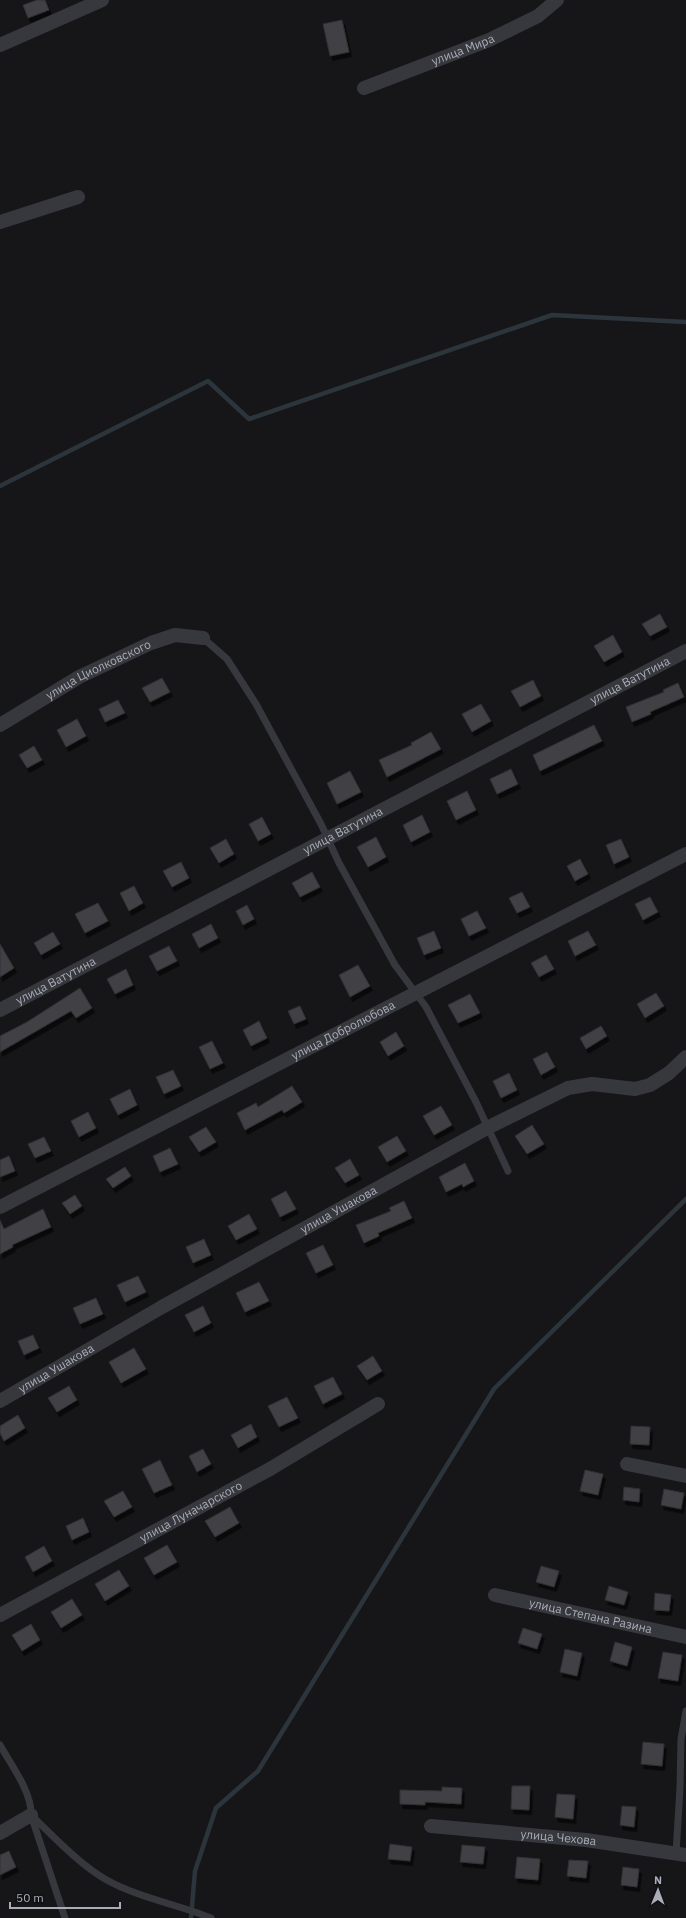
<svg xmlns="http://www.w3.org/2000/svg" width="686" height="1918" font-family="'IBM Plex Sans',sans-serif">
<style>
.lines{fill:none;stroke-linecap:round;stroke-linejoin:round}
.stream{stroke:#2c353c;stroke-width:4.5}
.building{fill:#404145;stroke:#303034;filter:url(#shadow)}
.service{stroke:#37383d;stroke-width:7}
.minor{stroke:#37383d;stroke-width:14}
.labels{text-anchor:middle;stroke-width:3;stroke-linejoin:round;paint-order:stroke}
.street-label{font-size:12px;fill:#a8adb8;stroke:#111113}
</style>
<defs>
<filter id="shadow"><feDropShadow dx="2.5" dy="4.5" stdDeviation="0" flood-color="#0009"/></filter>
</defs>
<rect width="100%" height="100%" fill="#161618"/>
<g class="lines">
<path class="stream" d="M0 486 208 381 249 419 552 315 686 322
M191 1918 195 1871 216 1808 258 1771 494 1389 686 1199"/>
</g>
<path class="building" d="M37 0H45L49 10 28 18 23 5Z
M342 20 349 52 330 56 323 24Z
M660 614 667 627 650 636 642 624Z
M613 635 622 652 604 662 594 646Z
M162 678 170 692 150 702 142 688Z
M533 680 541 696 520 707 511 691Z
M678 683 684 697 650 712 651 714 632 722 626 707 664 692 663 690Z
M118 700 125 713 105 722 99 709Z
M481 704 491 721 472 732 462 714Z
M77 719 86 736 66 747 57 730Z
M594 725 602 741 540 771 533 755Z
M431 732 441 749 387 777 379 760 412 745 411 743Z
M34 746 42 760 27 768 19 755Z
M511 769 518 784 497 794 490 779Z
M350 771 361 792 337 804 327 783Z
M467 791 476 810 456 820 447 801Z
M422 815 430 832 411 842 403 825Z
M262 817 271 834 258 841 249 824Z
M376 837 386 857 368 867 357 847Z
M226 839 234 854 219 863 210 848Z
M621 839 629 857 614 864 606 845Z
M580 859 588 874 575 881 567 866Z
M181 862 189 878 172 887 163 871Z
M312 872 320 887 300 897 292 883Z
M134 886 143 903 129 911 120 893Z
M522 892 530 907 517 913 509 898Z
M650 897 658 912 643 920 635 904Z
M98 903 108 921 85 933 75 914Z
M247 905 254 919 243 925 236 911Z
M477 911 486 928 469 936 461 919Z
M211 924 218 938 199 948 192 934Z
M434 931 441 948 424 955 417 938Z
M588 931 596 945 575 956 568 941Z
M53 932 60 944 41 955 34 943Z
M0 944 14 968 0 977Z
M169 946 177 961 157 971 149 956Z
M546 955 554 969 539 977 531 963Z
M358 965 370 986 350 997 339 975Z
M126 969 133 985 115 994 107 979Z
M80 988 92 1008 76 1018 71 1011 0 1052V1036L27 1022Z
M656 993 664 1006 645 1018 637 1004Z
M470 994 480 1013 458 1023 448 1005Z
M300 1006 306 1019 294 1024 288 1011Z
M259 1021 267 1038 251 1046 243 1030Z
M601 1026 607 1036 586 1049 580 1038Z
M396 1032 404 1046 388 1056 380 1042Z
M212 1041 223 1063 210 1069 199 1047Z
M547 1052 555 1067 541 1075 533 1059Z
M173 1070 181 1086 164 1094 156 1077Z
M509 1073 517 1090 501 1098 493 1081Z
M292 1086 302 1102 284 1113 282 1110 245 1130 237 1113 256 1103 258 1107Z
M130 1089 137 1105 118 1115 110 1099Z
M441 1106 452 1125 434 1135 423 1116Z
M88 1112 96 1128 79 1137 71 1121Z
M532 1125 544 1144 527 1154 515 1136Z
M206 1127 216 1142 199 1152 189 1137Z
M397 1136 406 1151 387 1162 378 1147Z
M44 1137 51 1151 35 1158 28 1144Z
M170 1148 178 1164 160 1172 153 1156Z
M9 1156 15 1171 0 1177V1160Z
M350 1159 359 1175 345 1183 335 1168Z
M465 1163 474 1181 463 1187 462 1184 446 1192 439 1177Z
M125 1167 131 1176 113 1188 106 1179Z
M286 1191 296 1209 280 1217 271 1199Z
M75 1195 82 1206 70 1214 62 1203Z
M404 1201 412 1218 378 1233 379 1236 364 1243 356 1225 391 1211 389 1208Z
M43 1209 51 1227 12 1245 13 1247 0 1254V1220L4 1229Z
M249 1214 257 1229 236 1240 228 1226Z
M204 1239 211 1255 193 1263 186 1247Z
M323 1245 333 1265 316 1273 306 1253Z
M138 1276 146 1292 125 1302 117 1285Z
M259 1282 269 1301 245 1312 236 1293Z
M96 1298 103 1314 80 1324 73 1308Z
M203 1306 211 1323 194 1332 185 1315Z
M33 1335 39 1348 24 1355 18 1341Z
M134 1348 146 1369 121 1383 109 1362Z
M373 1356 382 1371 367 1380 357 1366Z
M333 1377 342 1394 323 1404 314 1386Z
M69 1386 77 1400 57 1412 48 1398Z
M287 1397 298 1418 279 1427 268 1406Z
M18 1415 25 1428 4 1441 0 1433V1426Z
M251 1424 257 1437 238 1448 231 1435Z
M631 1426 650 1427 649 1445 630 1444Z
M203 1449 211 1464 197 1472 189 1456Z
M160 1460 172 1485 154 1493 142 1469Z
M585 1470 603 1474 598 1495 580 1491Z
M624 1487 640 1489 639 1502 623 1500Z
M664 1489 684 1493 681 1509 661 1505Z
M123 1491 132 1507 114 1517 104 1501Z
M230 1507 239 1523 215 1537 205 1521Z
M83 1518 89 1532 72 1540 66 1526Z
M167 1545 177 1562 154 1575 144 1558Z
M44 1546 52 1561 33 1572 25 1557Z
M541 1566 559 1571 554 1587 536 1582Z
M119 1570 129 1586 105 1601 95 1584Z
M609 1586 628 1592 624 1605 605 1600Z
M655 1593 671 1595 669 1611 654 1610Z
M72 1599 82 1615 61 1628 51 1612Z
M31 1624 40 1640 22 1651 12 1635Z
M523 1628 542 1634 537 1649 518 1643Z
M615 1642 632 1647 627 1666 610 1661Z
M565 1649 582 1653 577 1676 560 1672Z
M663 1652 682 1655 678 1681 658 1678Z
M643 1742 664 1744 662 1766 641 1764Z
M512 1786H530L529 1810 511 1809Z
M442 1787 462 1788 461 1804 425 1802V1805L400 1804V1790L442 1791Z
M557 1794 575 1795 573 1819 555 1817Z
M622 1806 636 1807 634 1827 620 1825Z
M390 1844 412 1847 410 1861 388 1859Z
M462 1845 485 1847 483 1864 460 1862Z
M9 1851 16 1867 0 1875V1855Z
M517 1857 540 1859 538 1880 515 1878Z
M569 1860 588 1861 586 1878 567 1876Z
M623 1867 639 1869 637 1887 621 1885Z"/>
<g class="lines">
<path class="service" d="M203 638 227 659 256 704 321 824 339 863 395 965 426 1007 476 1102 508 1171
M0 1745C11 1765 32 1792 31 1815L65 1918
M31 1815C52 1835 80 1865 105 1879 138 1898 177 1904 211 1918
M676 1853 680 1788 681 1739 686 1711"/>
<g class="minor">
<path d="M0 45 102 0"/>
<path id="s1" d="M364 88 489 40 538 16 557 0"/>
<path d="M0 222 78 197"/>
<path id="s2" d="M0 725 79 677 151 643 175 635 203 638"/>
<path id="s3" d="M0 1010 686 651"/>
<path id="s4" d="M0 1207 686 854"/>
<path id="s5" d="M0 1401 162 1307 487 1128 568 1088 592 1084 635 1089 650 1085 669 1073 686 1057"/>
<path d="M627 1464 686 1476"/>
<path id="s6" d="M495 1595 686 1637"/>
<path id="s7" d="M0 1615 270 1469 378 1404"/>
<path id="s8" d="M431 1826 586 1840 686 1855"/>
<path d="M0 1833 31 1815"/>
</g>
</g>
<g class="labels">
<g class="street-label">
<text dy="4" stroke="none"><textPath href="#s1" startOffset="106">улица Мира</textPath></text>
<text dy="4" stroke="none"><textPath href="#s2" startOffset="113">улица Циолковского</textPath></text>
<text dy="4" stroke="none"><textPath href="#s3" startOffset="711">улица Ватутина</textPath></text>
<text dy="4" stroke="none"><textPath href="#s3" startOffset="387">улица Ватутина</textPath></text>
<text dy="4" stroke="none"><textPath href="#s3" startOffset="63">улица Ватутина</textPath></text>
<text dy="4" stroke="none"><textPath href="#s4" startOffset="386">улица Добролюбова</textPath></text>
<text dy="4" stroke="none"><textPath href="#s5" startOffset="389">улица Ушакова</textPath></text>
<text dy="4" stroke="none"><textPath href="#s5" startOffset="65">улица Ушакова</textPath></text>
<text dy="4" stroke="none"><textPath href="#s7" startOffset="217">улица Луначарского</textPath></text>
<text dy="4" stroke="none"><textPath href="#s6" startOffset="98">улица Степана Разина</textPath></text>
<text dy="4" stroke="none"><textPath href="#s8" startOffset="128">улица Чехова</textPath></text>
</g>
</g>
<g transform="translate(658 1890) rotate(1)" stroke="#111113" stroke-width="3" paint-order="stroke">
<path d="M0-3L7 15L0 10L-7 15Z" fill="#a8adb8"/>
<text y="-6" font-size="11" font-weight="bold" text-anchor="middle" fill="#a8adb8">N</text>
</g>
<path d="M10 1902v6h110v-6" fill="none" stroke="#a8adb8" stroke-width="2"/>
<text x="16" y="1902" font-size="12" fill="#a8adb8" stroke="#111113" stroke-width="3" paint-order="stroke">50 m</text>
</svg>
